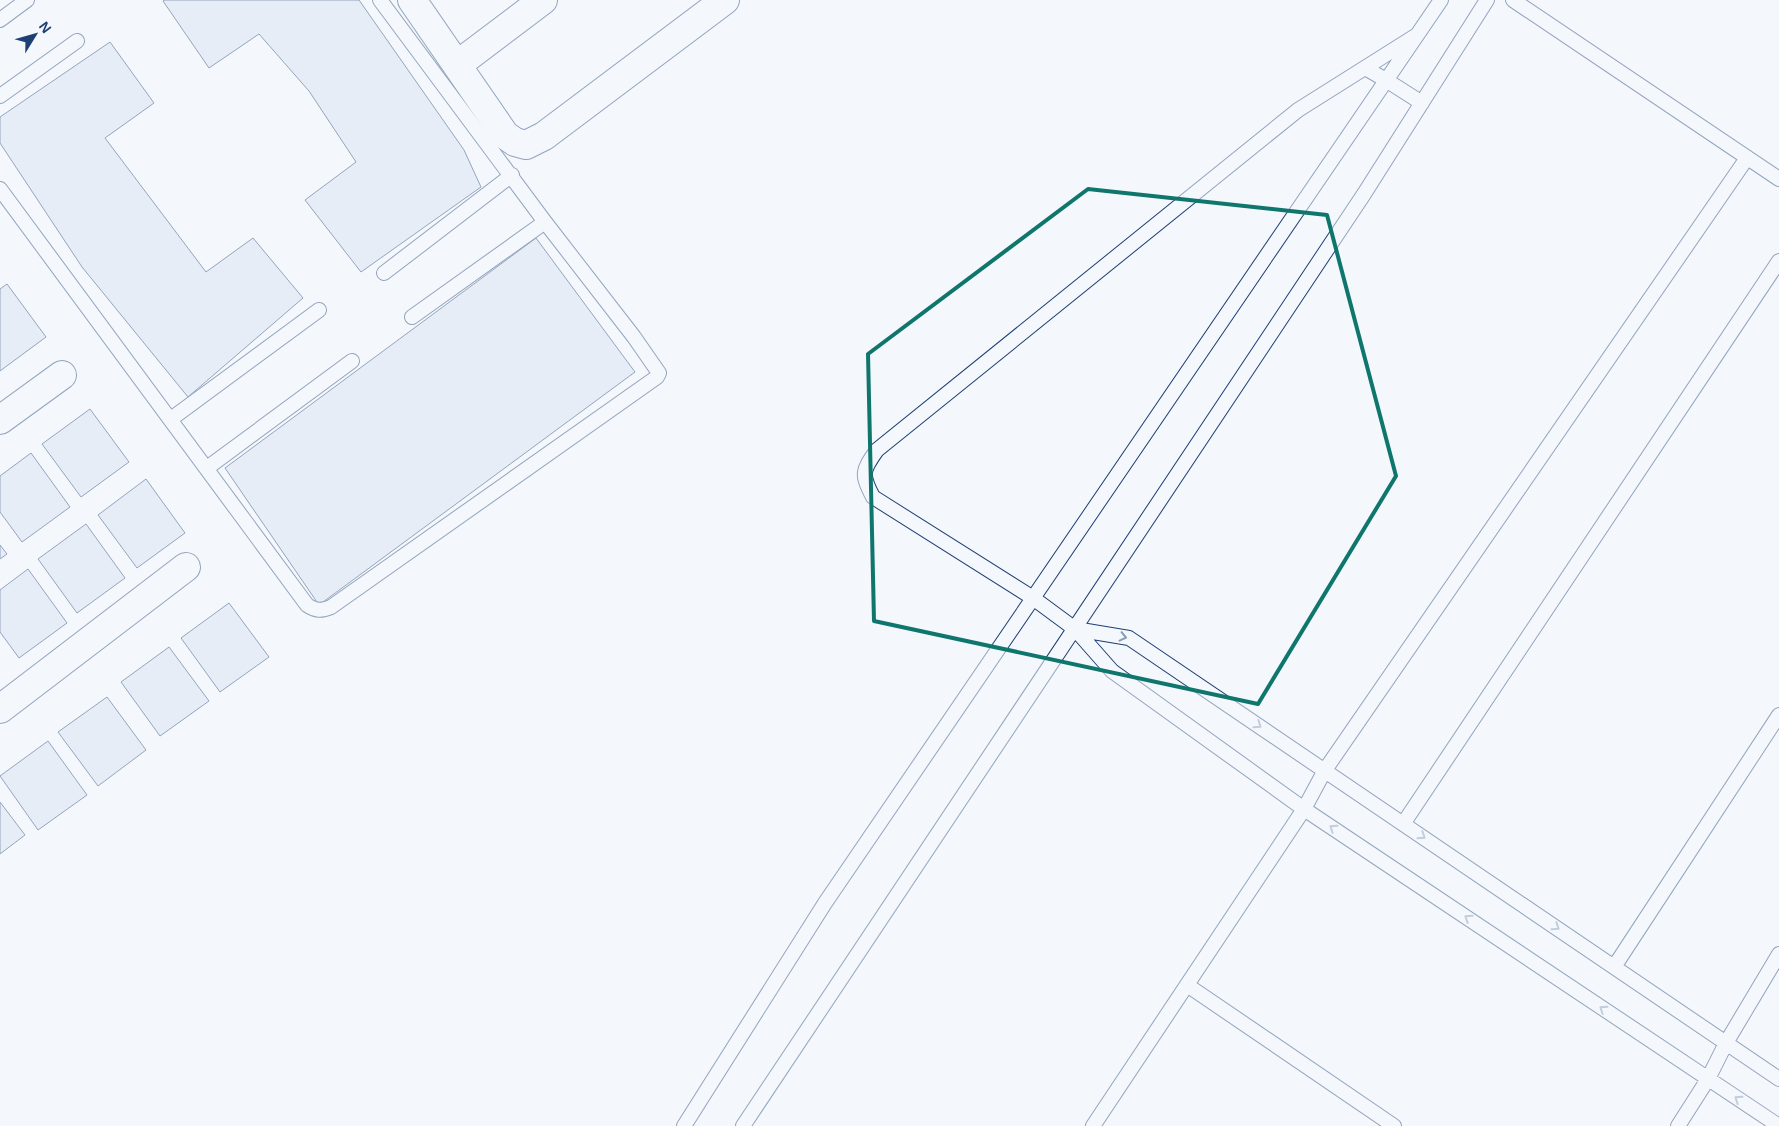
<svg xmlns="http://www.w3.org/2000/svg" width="1779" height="1126" font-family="Helvetica,sans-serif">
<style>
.building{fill:#d5e0f0;stroke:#1d3f73}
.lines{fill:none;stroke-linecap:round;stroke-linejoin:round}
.lane-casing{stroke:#1d3f73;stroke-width:16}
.street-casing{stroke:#1d3f73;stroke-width:30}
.lane{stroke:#f4f7fb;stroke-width:14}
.street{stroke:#f4f7fb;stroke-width:28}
.oneway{stroke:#889bb7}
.marked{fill:none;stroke:#0f766e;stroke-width:4;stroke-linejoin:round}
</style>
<rect width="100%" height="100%" fill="#f4f7fb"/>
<path class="building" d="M165 0H359L464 150 481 187 361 272 305 200 356 162 309 91 259 34 209 68 163 1Z
M110 42 154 103 105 138 206 272 253 238 303 298 188 397 82 267 0 143V117Z
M536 238 635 372 319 605 225 468Z
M7 284 46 337 0 371V289Z
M90 409 129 462 81 497 42 444Z
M31 453 70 507 22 542 0 512V476Z
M146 479 185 533 137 568 98 515Z
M86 524 125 578 77 613 38 559Z
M0 545 7 554 0 559Z
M28 569 67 623 19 658 0 632V590Z
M229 603 269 657 220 692 181 638Z
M169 647 209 701 160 736 121 682Z
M107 697 146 750 98 786 58 732Z
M48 741 87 795 38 830 0 776Z
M0 802 25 835 0 854Z"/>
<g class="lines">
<g class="lane-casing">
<path id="lane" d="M1513 0 1779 179
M0 20 27 0
M1417 35 1298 110 877 450C862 471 861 474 873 497L1033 598 1075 629 1112 671 1304 809 1779 1126
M1365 68 1386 80 1422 103
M0 96 77 41
M0 189 307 605C316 611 321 611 331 607L657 377 659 373 634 337 545 222 380 0
M384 273 512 175
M412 317 545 222
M171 419 319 310
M207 468 352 361
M1075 629 1129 638 1779 1079
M1403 824 1779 261
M1614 967 1779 715
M1187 985 1394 1126
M684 1126 825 903 1441 0
M743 1126 1364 194 1487 0
M1093 1126 1304 809 1325 770 1747 158
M1678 1126 1708 1079 1726 1043 1779 954"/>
</g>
<g class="street-casing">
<path id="street" d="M412 0 505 135 515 142 526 145 544 136 725 0
M457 65 543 0
M0 420 62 375
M0 709 186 567"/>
</g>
<use href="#lane" class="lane"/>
<use href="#street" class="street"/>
</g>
<defs><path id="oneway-chevron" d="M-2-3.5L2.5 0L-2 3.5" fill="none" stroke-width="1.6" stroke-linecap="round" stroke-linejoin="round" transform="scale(1.25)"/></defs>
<g class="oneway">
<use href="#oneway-chevron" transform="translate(1123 637) rotate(13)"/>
<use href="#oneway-chevron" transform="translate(1258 725) rotate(34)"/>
<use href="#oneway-chevron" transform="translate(1333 828) rotate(-146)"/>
<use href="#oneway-chevron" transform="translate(1422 836) rotate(34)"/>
<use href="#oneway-chevron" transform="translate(1468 918) rotate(-146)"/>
<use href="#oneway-chevron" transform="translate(1556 927) rotate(34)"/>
<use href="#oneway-chevron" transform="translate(1603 1009) rotate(-146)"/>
<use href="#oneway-chevron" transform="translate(1738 1099) rotate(-146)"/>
</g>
<path d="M0 0H1779V1126H0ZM1088 189 1327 215 1396 476 1258 704 874 621 868 354Z" fill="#f4f7fb" fill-opacity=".55" fill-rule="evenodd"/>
<path class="marked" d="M1088 189 1327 215 1396 476 1258 704 874 621 868 354Z"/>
<g transform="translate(35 35) rotate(53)" stroke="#f4f7fb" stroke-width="4" paint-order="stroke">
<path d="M0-4L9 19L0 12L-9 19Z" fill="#1d3f73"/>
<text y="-8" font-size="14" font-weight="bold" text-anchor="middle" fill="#1d3f73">N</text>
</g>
</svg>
